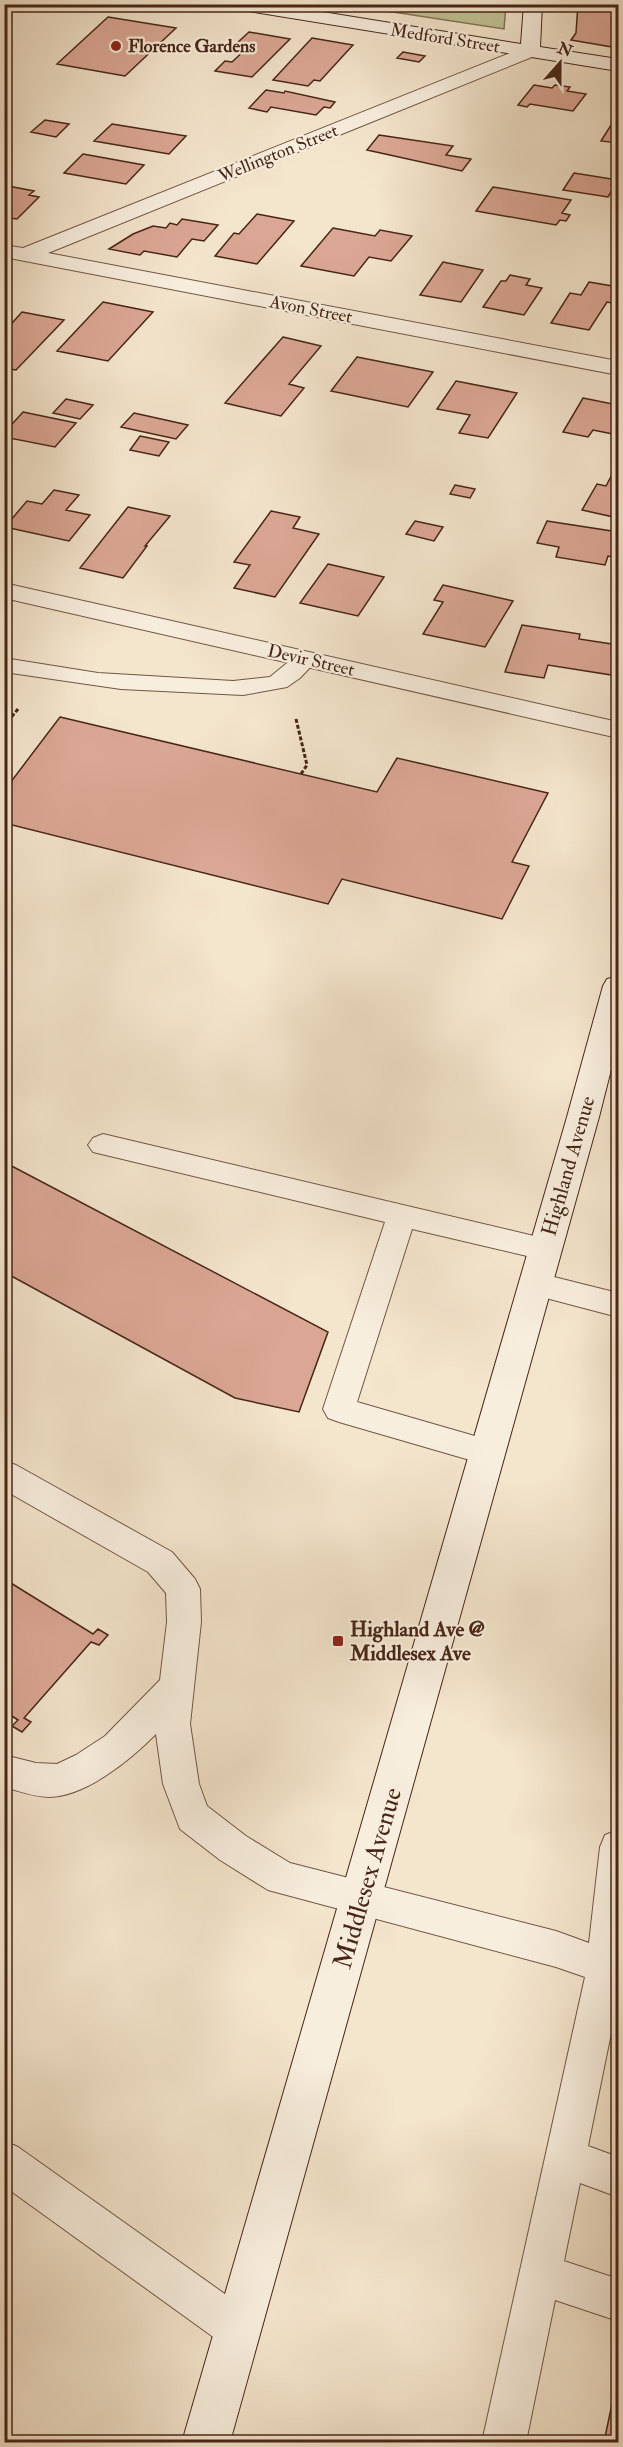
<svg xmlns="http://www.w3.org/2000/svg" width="623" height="2447" font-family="'IM FELL Double Pica',serif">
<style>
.green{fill:#c0c395;stroke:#847456;stroke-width:1.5}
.building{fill:#dba795;stroke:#472617;stroke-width:1.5}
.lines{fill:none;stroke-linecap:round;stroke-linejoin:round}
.lane-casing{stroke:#725644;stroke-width:2}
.street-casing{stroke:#725644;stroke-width:2}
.secondary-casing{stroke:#472617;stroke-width:2}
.path{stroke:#472617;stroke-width:3;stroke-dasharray:4 2;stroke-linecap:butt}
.lane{fill:#f8eede;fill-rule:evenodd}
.street{fill:#f8eede;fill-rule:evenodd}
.secondary{fill:#f8eede;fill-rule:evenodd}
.poi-dot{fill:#8f2418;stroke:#f8eede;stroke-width:2}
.labels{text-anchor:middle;stroke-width:4.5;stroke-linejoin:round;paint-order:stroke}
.far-street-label{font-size:18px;fill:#472617;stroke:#f8eede}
.far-poi-label{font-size:18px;font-weight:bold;fill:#472617;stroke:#f8eede;text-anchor:start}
.street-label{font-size:21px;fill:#472617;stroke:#f8eede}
.poi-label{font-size:21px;font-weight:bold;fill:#472617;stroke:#f8eede;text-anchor:start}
.near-street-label{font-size:26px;fill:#472617;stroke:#f8eede}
</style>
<rect width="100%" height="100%" fill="#f4e5cd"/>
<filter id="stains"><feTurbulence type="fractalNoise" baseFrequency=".00333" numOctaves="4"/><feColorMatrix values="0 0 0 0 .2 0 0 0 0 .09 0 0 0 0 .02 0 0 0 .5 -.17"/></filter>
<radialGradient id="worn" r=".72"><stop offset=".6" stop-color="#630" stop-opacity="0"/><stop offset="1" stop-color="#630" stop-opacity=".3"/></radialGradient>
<path class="green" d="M347 5H506L504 29Z"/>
<path class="building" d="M578 4H618V48L571 40 576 33Z
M108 17 176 28 125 76 57 64Z
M249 32 290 39 252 77 215 71 225 61 232 62 249 46 236 44Z
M312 38 353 45 320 81 314 80 308 86 273 80Z
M403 52 425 56 419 62 397 58Z
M534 85 552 88 555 85 570 87 567 91 586 94 573 111 530 104 527 107 518 105Z
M266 90 284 93 285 91 335 102 330 108 324 107 316 115 271 107 267 112 249 108Z
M618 114V143L601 141Z
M45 120 69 124 56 137 31 132Z
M112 124 186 136 169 154 94 141Z
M379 135 453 146 446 155 471 159 462 171 367 150Z
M83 154 144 165 126 184 64 173Z
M574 173 618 180 608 197 563 190Z
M8 186 34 191 29 195 39 197 17 219 4 217V189Z
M493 187 571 200 562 213 570 215 566 221 560 220 556 225 476 211Z
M257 214 294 221 257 264 215 256 234 233 239 234Z
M182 219 218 225 204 241 192 239 177 257 144 251 140 255 109 249 133 234 153 226 166 228 170 223 177 225Z
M333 228 375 236 380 230 412 236 391 261 369 257 354 276 301 266Z
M443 262 483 270 461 302 420 295Z
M510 275 530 279 526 285 542 288 524 315 483 307 501 281H506Z
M589 282 618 287V304L607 302 589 330 551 323 570 293 581 295Z
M103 302 153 312 108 361 57 351Z
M22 312 64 320 16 370 4 368V332Z
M283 337 321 346 289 384 304 388 281 416 225 403Z
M357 357 433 372 408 407 331 391Z
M456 381 517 393 488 438 459 433 470 415 437 409Z
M583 398 618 405V435L593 430 588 437 563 432Z
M66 399 93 405 80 419 53 413Z
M23 412 76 423 55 447 4 437V433Z
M134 413 188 425 176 439 121 427Z
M140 436 169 442 159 456 130 450Z
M616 467 618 468V518L582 510 597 484 606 486Z
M455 485 475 489 470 498 450 494Z
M54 490 79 495 66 510 90 515 69 541 5 527 27 501 42 504Z
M128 507 170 516 145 546H147L123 578 80 568Z
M271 511 300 517 293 528 319 534 275 597 234 588 250 565 234 562Z
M415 521 443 527 434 541 406 534Z
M547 521 618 532V558L608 556 605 565 556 557 559 547 537 543Z
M328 564 384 577 358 616 300 603Z
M443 585 513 601 485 647 423 634 443 602 434 600Z
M522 625 580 634 579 639 618 645V676L548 665 544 678 505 672Z
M60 717 377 792 397 758 548 793 512 862 529 866 502 919 342 879 328 904 4 823V791Z
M4 1162 328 1332 299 1412 235 1398 4 1272Z
M4 1574 9 1577 6 1580 93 1634 98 1629 108 1635 99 1645 91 1642 24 1718 31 1722 22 1732 12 1726 18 1720 4 1711Z
M618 2375V2442H604Z"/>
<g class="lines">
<g class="lane-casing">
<path id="lane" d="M306 652 314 654 318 659 300 678 287 687 243 695 121 689 4 672V658L98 673 233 681 270 677 298 654Z
M103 1134 555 1241 559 1249 555 1257 544 1260 412 1229 357 1402 499 1443 503 1452 499 1461 487 1465 339 1422 328 1418 323 1409 385 1222 93 1152 88 1145 93 1138Z
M534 1272 618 1293V1317L523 1292 519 1284 523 1276Z
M4 1461 16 1465 172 1552 195 1579 200 1589 201 1622 190 1724 199 1784 207 1806 246 1836 290 1863 556 1931 589 1943 600 1847 605 1835 618 1830V1999L588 2146 618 2157V2197L580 2183 564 2261 618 2279V2321L555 2300 526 2442H482L585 1977 556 1967 268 1890 220 1860 180 1829 163 1784 156 1734C131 1759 87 1796 50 1797 34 1797 19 1791 4 1787V1755L36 1763 57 1764 76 1755 105 1736 160 1680 167 1622 166 1593 148 1572 4 1490Z
M4 2141 18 2147 253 2314 259 2329 253 2344 238 2350 223 2344 4 2186Z"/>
</g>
<g class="street-casing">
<path id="street" d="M530 45 537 47 539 51 537 55 48 253 618 361V375L4 257V245L23 248Z
M4 583 618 722V738L4 598Z"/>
</g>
<g class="secondary-casing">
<path id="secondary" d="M227 4H273L521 44 524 4H542L540 47 618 59V71L236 9Z
M618 976V1042L599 1117 230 2442H182L567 1117 603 986 607 979Z"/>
</g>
<path class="path" d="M296 719 307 765 301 774
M4 726 18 709"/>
<use href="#lane" class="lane"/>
<use href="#street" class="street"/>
<use href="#secondary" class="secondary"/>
</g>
<g class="poi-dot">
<circle cx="116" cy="46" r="6"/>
<rect x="332" y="1635" width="12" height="12" rx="3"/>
</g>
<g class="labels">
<g class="far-street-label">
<text transform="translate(445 38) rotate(9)" y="6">Medford Street</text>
<text transform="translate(278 153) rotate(-22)" y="6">Wellington Street</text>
<text transform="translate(311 309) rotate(11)" y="6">Avon Street</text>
<text transform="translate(311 660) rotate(13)" y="6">Devir Street</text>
</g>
<g class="far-poi-label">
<text x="128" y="52">Florence Gardens</text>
</g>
<g class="street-label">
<text transform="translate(568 1166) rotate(-74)" y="7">Highland Avenue</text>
</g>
<g class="poi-label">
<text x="350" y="1636">Highland Ave @<tspan x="350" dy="24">Middlesex Ave</tspan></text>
</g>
<g class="near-street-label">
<text transform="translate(367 1878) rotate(-74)" y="9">Middlesex Avenue</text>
</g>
</g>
<rect width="623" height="2447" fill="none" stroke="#f4e5cd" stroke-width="24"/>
<rect x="6" y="6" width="611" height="2435" fill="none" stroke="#472617" stroke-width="3"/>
<rect x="12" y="12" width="599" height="2423" fill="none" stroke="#472617" stroke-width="1.5"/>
<g transform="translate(560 63) rotate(21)" stroke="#f8eede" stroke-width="4.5" paint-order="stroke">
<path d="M0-4.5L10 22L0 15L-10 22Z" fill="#472617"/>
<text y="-9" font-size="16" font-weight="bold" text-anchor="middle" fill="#472617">N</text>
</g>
<rect width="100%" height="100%" filter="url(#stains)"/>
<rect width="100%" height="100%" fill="url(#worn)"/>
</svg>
